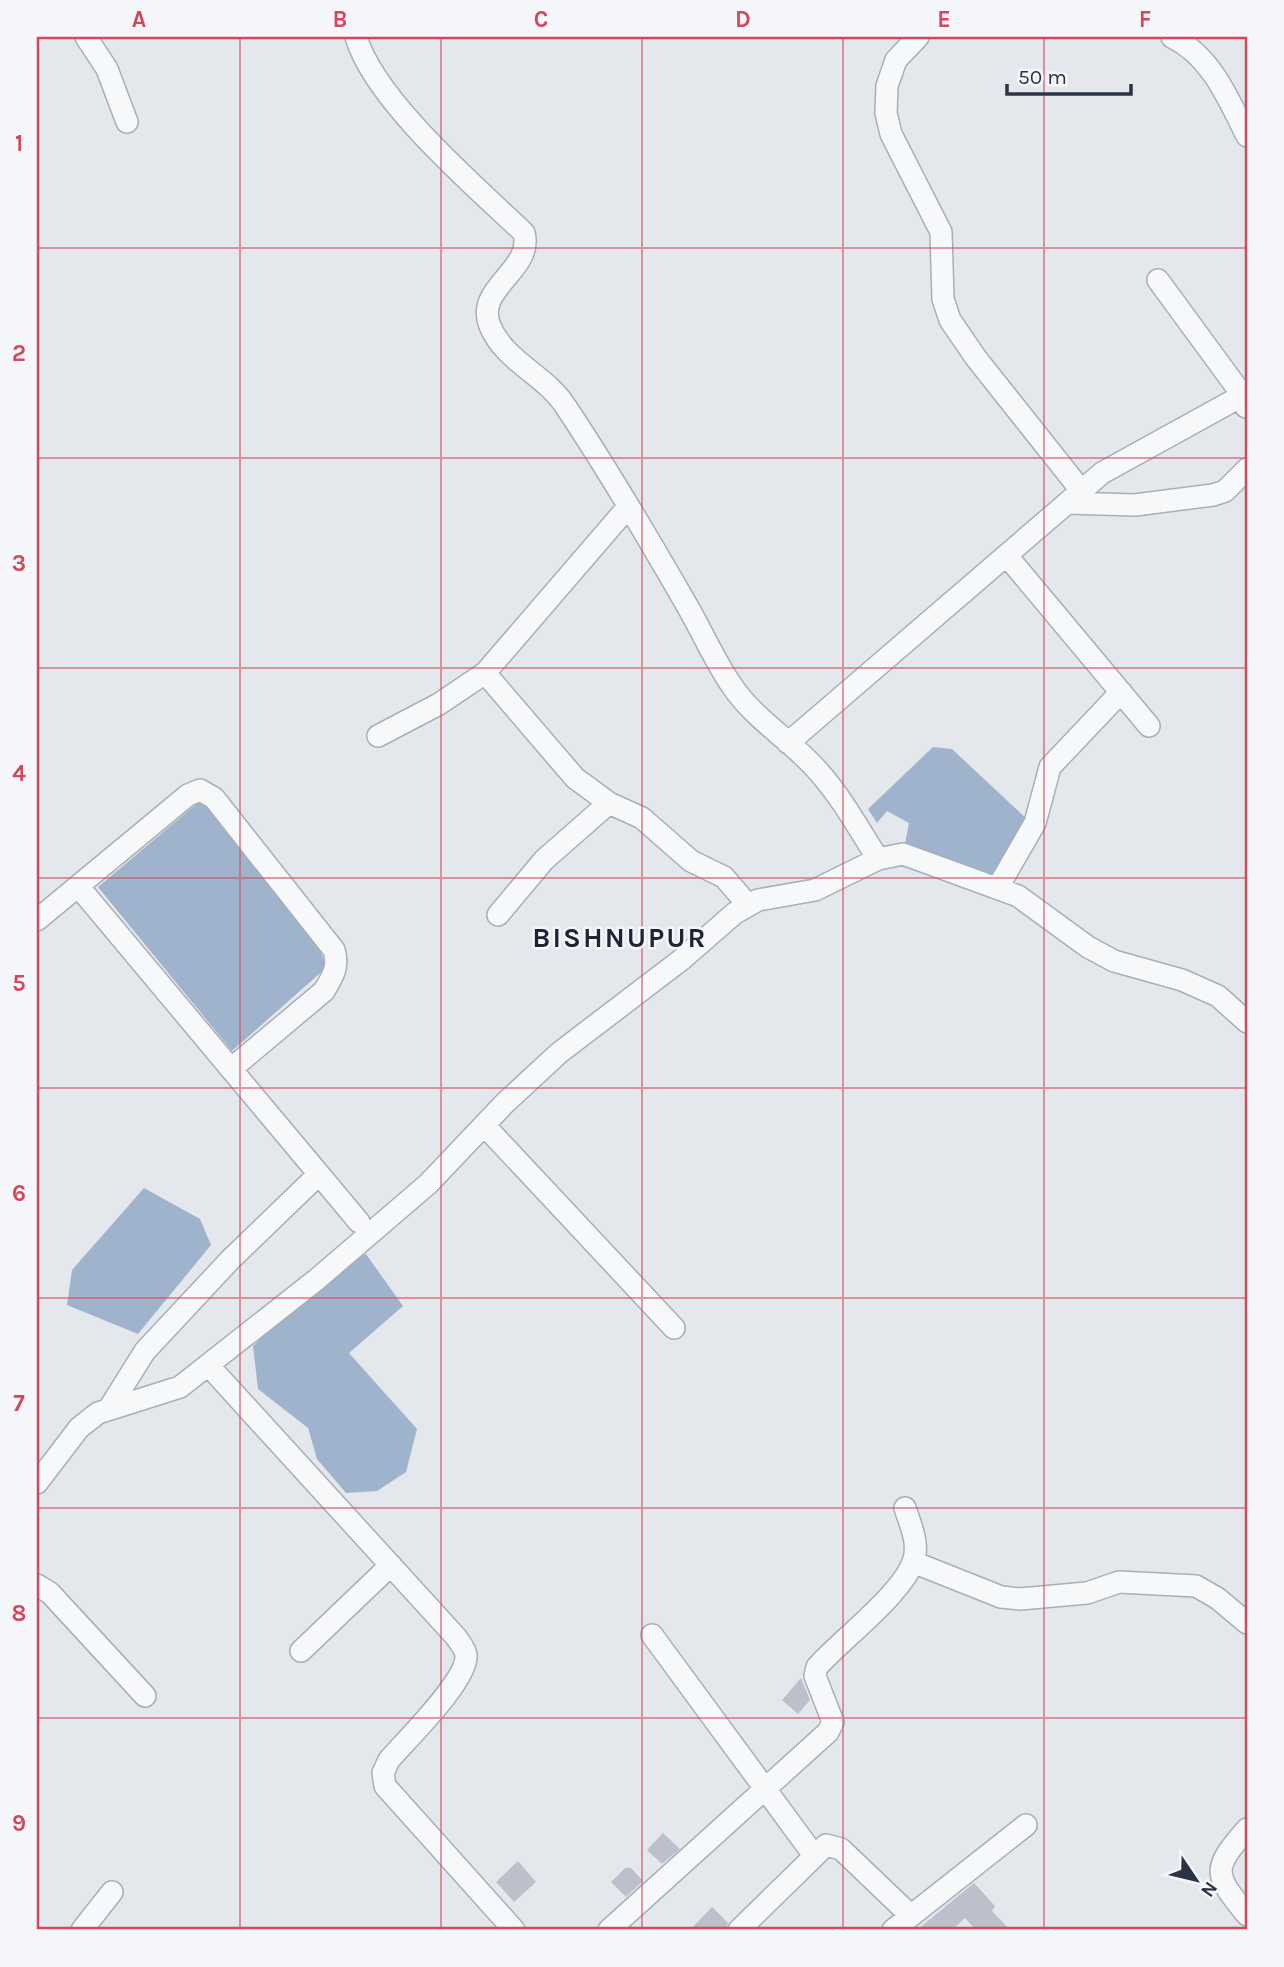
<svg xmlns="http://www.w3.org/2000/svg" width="1284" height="1967" font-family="Karla,sans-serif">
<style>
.water{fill:#9fb4cc}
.building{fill:#bbc0ca}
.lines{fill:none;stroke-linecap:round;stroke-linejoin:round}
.minor-casing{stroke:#a9aeb7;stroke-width:24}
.minor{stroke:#f7f8fa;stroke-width:21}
.grid{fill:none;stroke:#d1495b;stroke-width:2;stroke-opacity:0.55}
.labels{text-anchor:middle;stroke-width:5;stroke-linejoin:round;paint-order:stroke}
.district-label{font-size:28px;font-weight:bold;letter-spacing:2px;fill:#1d2536;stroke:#f4f6f9}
.neatline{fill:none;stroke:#d1495b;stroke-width:2.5}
.grid-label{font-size:23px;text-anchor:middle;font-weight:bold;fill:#d1495b}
</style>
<rect width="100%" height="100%" fill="#e4e7ec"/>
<path class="water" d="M933 747 952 749 1028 820 991 877 905 844 909 823 887 811 877 823 868 809Z
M207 795 306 918 327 967 232 1051 98 887Z
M144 1188 200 1219 211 1245 138 1334 67 1305 72 1270Z
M366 1254 403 1306 349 1353 417 1429 406 1472 377 1491 346 1493 317 1459 308 1428 258 1389 253 1346 327 1272Z"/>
<path class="building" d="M801 1678 810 1700 798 1714 782 1700Z
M663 1833 680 1849 662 1864 647 1850Z
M518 1861 536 1882 514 1902 496 1882Z
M625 1868H631L643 1881 626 1897 611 1882Z
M974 1883 995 1906 992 1911 1010 1930H976L965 1918 952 1930H917Z
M712 1907 728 1923 726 1930H690Z"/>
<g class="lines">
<g class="minor-casing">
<path id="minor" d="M86 37 107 69 127 122
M356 37C375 101 475 186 524 233 534 270 474 288 490 326 505 362 546 375 566 407 608 470 647 536 685 602 701 629 714 660 732 686 756 721 791 740 818 771 842 798 859 829 878 859
M918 37 896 60 887 86 886 113 891 134 941 232 943 299 950 320 976 358 1080 489
M1172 37C1211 56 1228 98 1247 136
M1158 280 1243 396 1246 407
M1067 503 1135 505 1213 495 1225 491 1247 469
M1007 556 1149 726
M485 673 575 778 609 803 642 818 691 861 724 877 748 905
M378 736 439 704 485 673 628 507
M788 743 1102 473 1247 393
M78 886 231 1069
M998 887 1035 823 1050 767 1121 692
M498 915 544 860 609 803
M37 920 188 795 200 790 214 798 334 950C339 967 333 976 324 991L231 1069 359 1222
M484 1125 674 1328
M209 1366 456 1637C460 1643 466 1650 466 1656 467 1681 406 1740 389 1760L383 1773 385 1786 514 1930
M110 1407 145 1351 230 1260 318 1175
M37 1483 79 1428 98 1413 180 1387 316 1280 428 1184 505 1103 559 1053 681 960 735 913 758 900 815 890 878 859 903 854 1018 896 1088 947 1114 961 1182 980 1218 996 1247 1022
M913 1562 1001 1597 1020 1599 1087 1593 1119 1582 1196 1586 1217 1598 1247 1623
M37 1585 50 1593 145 1696
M652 1635 813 1854
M301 1651 391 1565
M1247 1829C1211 1870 1214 1874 1247 1915
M82 1930 112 1892
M609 1930 828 1732 833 1722 815 1676 817 1667C842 1639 901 1595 913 1562 920 1544 910 1524 905 1508
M739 1930 826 1845 841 1849 910 1915
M893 1930 1026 1825"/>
</g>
<use href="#minor" class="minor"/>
</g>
<path class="grid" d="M240 37V1930M441 37V1930M642 37V1930M843 37V1930M1044 37V1930M37 248H1247M37 458H1247M37 668H1247M37 878H1247M37 1088H1247M37 1298H1247M37 1508H1247M37 1718H1247"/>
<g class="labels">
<g class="district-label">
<text x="620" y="947">BISHNUPUR</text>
</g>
</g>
<rect width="1284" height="1967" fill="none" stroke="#f4f6f9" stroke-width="77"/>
<g transform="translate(1196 1880) rotate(125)" stroke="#f4f6f9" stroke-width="5" paint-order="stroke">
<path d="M0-5L12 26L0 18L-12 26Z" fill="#2b3445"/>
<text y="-10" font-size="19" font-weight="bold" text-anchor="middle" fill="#2b3445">N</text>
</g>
<path d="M1007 84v10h124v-10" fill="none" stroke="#2b3445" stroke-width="3.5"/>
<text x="1018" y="84" font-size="21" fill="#2b3445" stroke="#f4f6f9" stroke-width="5" paint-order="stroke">50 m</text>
<rect x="38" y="38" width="1208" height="1890" class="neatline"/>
<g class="grid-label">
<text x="139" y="27">A</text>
<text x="340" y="27">B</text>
<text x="541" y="27">C</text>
<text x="743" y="27">D</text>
<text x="944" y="27">E</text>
<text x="1145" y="27">F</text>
<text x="19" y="151">1</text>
<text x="19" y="361">2</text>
<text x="19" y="571">3</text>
<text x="19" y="781">4</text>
<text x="19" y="991">5</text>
<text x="19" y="1201">6</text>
<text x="19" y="1411">7</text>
<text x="19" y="1621">8</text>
<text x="19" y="1831">9</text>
</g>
</svg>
